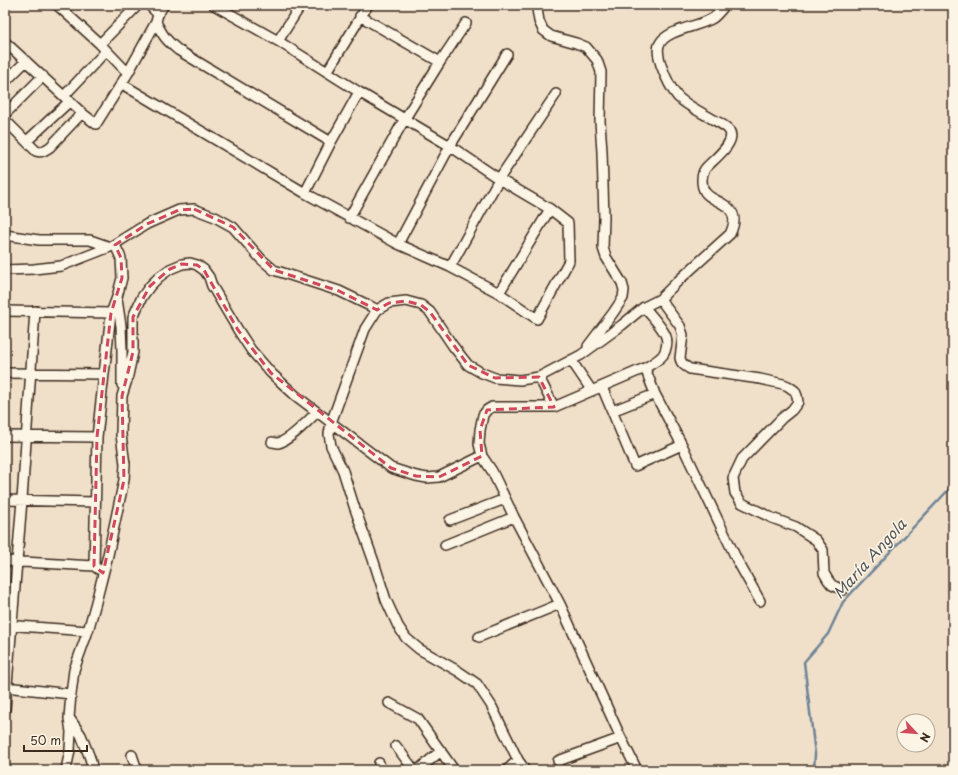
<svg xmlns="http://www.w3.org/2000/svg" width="958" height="775" font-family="'Playpen Sans',sans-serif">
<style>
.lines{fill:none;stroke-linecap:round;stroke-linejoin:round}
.stream{stroke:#6c8397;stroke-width:2.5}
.minor-casing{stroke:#3b2a1e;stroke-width:12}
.minor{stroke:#fcf5e5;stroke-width:9}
.marked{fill:none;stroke:#d1495b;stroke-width:3;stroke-dasharray:8 5;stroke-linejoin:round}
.labels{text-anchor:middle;stroke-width:3;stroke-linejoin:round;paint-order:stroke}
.water-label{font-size:15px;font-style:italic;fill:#53565b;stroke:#fcf5e5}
</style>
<rect width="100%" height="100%" fill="#f1e0c9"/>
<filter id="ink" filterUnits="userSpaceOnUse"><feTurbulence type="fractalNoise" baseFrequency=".025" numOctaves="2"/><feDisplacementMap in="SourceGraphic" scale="8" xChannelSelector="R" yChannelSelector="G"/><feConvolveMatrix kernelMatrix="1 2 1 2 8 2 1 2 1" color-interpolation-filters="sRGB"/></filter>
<g filter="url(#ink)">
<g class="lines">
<path class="stream" d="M814 770 815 754 804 662 828 634 843 602 953 485"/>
<g class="minor-casing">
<path id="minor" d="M57 5 100 44 128 73
M149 5 158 14
M537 5V9L539 21 543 30 551 36 576 43 586 47 597 60 601 72 600 121 602 152 604 218 603 248 606 257 622 283 624 290 623 298 613 313 588 346
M360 16 440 62
M156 22C163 36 166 40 178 50L331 142
M278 41 301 5
M5 42 82 113 96 124 128 73 156 22 158 14 164 5
M100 44 138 5
M327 72 368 5
M5 82 26 61
M127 87 305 193 398 244 450 267 499 293 537 319 569 261 568 223 550 209 499 179 450 146 359 92 278 41 214 5
M64 96 106 51
M5 114 43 76
M5 120 36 151C42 153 45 150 50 147L82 113
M27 141 70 101
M305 193 331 142 359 92
M349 218 404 120 440 62 466 23
M5 235 39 240H90L110 247
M398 244 450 146 507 54
M450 267 499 179 556 94
M5 270 34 269 61 266 110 247 147 224 179 210 194 209 215 217 233 227 261 259 274 270 339 291 370 306 377 310
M499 293 550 209
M117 299 121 326 122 350V385
M660 299 680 326 683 335 680 358C681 364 685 366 690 369L760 379 783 384 788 386 795 391 797 396 798 402 792 410 782 418 742 459 733 478 735 493 742 503 772 518 796 527 816 540 823 550 824 573 828 580 832 585 843 590
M644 307C650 314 664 329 666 337 668 342 666 351 663 355 658 361 651 364 645 368
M5 311 111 313
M571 360 592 391
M5 373 104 374
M539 377 554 407
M602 387 635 466 682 445
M612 411 655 394
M5 436 97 437
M272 442C274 442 276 443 278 443 289 441 309 420 317 412
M5 500 95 502
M450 520 505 499
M445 545 514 517
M5 561 94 566 98 569
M94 566 97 437 104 374 107 349 111 313 117 297 122 278 121 258 115 245
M5 625 88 631
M479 637 560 604
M5 687 71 694
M389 703 418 719 454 770
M5 709 22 500 35 311
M70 719 81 735 90 758 93 770
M396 746 414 770
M132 755 137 770
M558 761 621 738
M379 763 381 770
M66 770 70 750 71 732 69 718 71 694 74 670 88 631 96 602 108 555 124 480 125 464 121 435 122 396 127 380 133 352V317L142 297 150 286 159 277 170 269 182 264 190 263 197 265 204 270 209 277 212 286 238 330 251 350 271 373 296 396 391 468 416 476 427 478 439 477 482 456
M418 770 441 751
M507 770 518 760
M525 770 518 760 491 705 477 684 458 671 419 649 406 638 398 626 386 600 374 562 354 506 343 471 331 446 329 434 331 423 365 329 377 310 389 303 406 301 421 305 430 312 453 346 468 365 482 373 495 378 520 380 539 377 581 355 622 325 644 307 660 299 678 281 730 234C736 222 736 211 723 204 717 200 709 198 705 192 703 189 702 184 702 180 702 176 703 172 705 169 711 161 738 143 729 130 724 124 715 121 709 117 700 112 685 104 678 97 671 89 665 76 661 65 659 58 657 51 659 45 666 29 699 27 713 18 717 15 721 10 725 5
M637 770 621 738 560 604 514 517 492 471 482 456 479 444 480 430 483 415 487 410 492 407H554L645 368 655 394 682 445 737 560 760 601"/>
</g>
<use href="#minor" class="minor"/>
</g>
</g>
<path class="marked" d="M194 209 233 227 274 270 339 291 377 310 389 303 406 301 421 305 430 312 468 365 495 378 539 377 554 407 487 410 480 430 482 456 439 477 416 476 391 468 271 373 238 330 204 270 197 265 182 264 170 269 150 286 133 317V352L122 396 124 480 103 573 94 566 97 437 111 313 122 278 121 258 115 245 147 224 179 210Z"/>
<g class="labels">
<g class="water-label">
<text transform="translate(870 559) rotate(-48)" y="5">María Angola</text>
</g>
</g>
<rect width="958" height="775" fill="none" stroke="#fcf5e5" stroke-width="20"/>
<rect x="10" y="10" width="938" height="755" fill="none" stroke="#3b2a1e" stroke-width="1.5" filter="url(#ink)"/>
<g transform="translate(916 733) rotate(116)"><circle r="19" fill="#fcf5e5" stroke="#afa495"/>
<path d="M0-3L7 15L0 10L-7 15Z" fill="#d1495b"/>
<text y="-6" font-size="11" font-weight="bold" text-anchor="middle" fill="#3b2a1e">N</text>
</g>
<path d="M24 745v6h63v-6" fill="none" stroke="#3b2a1e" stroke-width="2"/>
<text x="30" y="745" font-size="12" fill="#3b2a1e" stroke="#fcf5e5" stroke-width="3" paint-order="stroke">50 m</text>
</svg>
